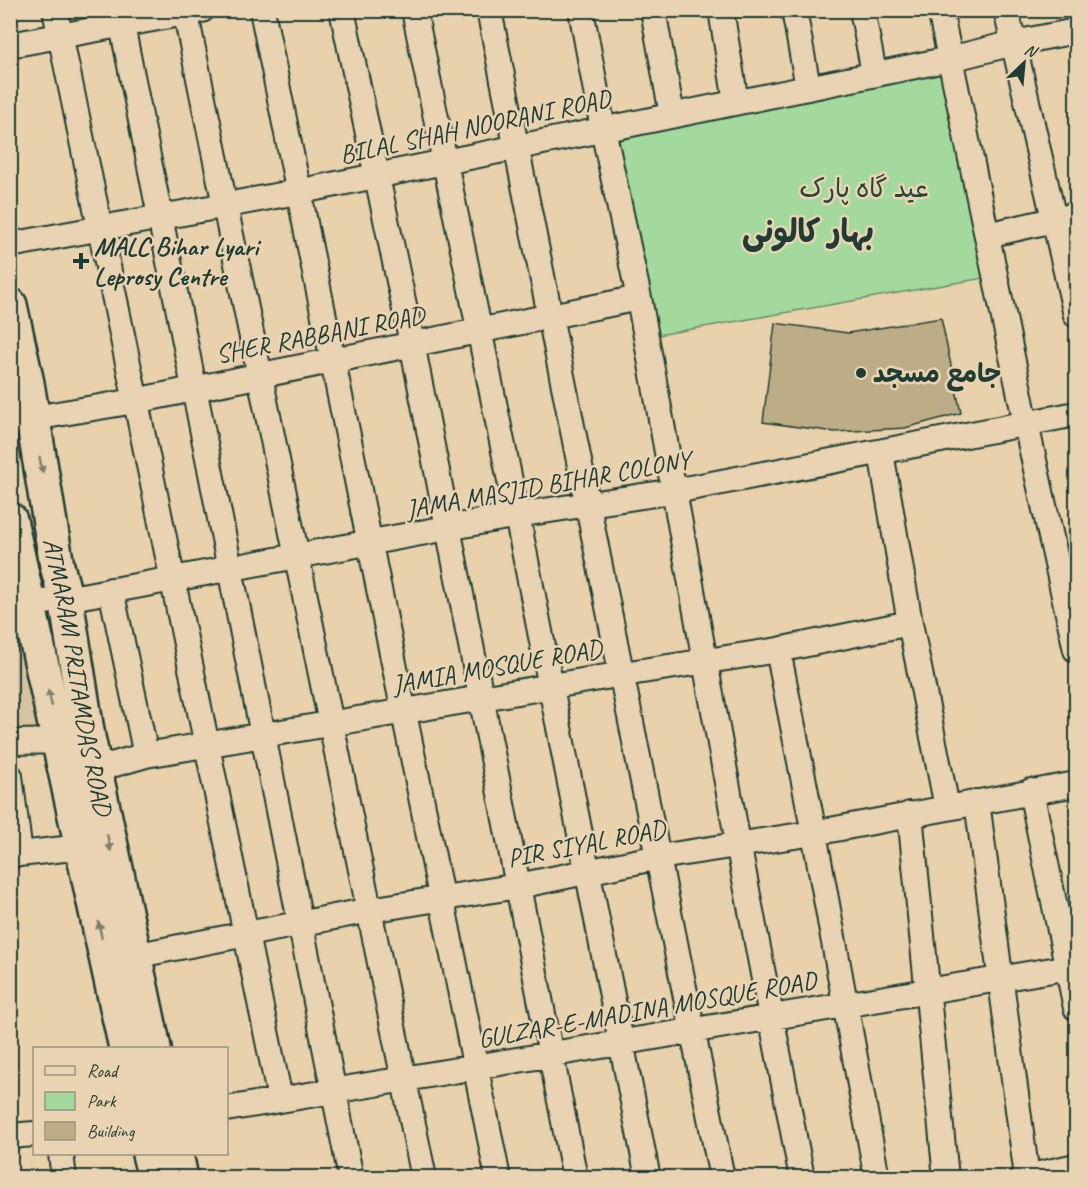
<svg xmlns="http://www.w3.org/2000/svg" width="1087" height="1188" font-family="Caveat,'Playpen Sans Arabic',sans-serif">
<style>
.built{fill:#d8c39f}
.green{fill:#a4d99d;stroke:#628b68;stroke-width:1.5}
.building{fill:#bdad86;stroke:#1f3d34;stroke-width:1.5}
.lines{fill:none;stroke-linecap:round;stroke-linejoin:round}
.minor-casing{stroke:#1f3d34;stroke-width:28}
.secondary-casing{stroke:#1f3d34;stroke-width:38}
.minor{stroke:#e9d3b2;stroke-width:24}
.secondary{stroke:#e9d3b2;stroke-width:33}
.oneway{fill:#7a806d}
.poi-dot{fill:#1f3d34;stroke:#e9d3b2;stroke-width:2}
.labels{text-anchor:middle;stroke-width:5;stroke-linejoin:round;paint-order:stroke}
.street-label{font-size:26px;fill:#1f3d34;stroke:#e9d3b2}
.park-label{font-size:26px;fill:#264539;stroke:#e9d3b2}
.poi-label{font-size:26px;font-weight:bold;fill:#1f3d34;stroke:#e9d3b2;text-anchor:start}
.district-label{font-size:32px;font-weight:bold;fill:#1f3d34;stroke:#e9d3b2}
</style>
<rect width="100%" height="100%" fill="#e9d1ac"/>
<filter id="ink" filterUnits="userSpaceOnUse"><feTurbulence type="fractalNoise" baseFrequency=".0167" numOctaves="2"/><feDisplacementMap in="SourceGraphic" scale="12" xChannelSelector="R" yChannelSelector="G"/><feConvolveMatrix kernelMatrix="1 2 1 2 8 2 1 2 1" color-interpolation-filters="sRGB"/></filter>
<g filter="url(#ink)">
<path class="built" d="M10 561 72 740 11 742Z"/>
<path class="green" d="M950 59 995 276 647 337 603 129Z"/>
<path class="building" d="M941 318 961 413 905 428 835 432 763 422 775 323 848 333Z"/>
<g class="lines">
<g class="minor-casing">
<path id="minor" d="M55 10 280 1099
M119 10 351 1178
M185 10 424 1178
M262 10 498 1178
M342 10 412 343 575 1178
M414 10 517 515 648 1178
M489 10 722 1178
M581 10 603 129 639 298 738 843 802 1178
M653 10 672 115
M721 10 736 102
M794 10 808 87
M862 10 874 73
M940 10 1026 424 1076 650
M1006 10 1076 315
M10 45 202 10
M987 235 1076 215
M10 245 297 192 950 59 1014 43 1076 31
M10 422 135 401 639 298
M881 452 910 623 947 807
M111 590 146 755
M29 604 66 599 517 515 675 491 1076 414
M778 650 814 833 877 1178
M10 742 74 741
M94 770 146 755 623 674 778 650 910 623
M10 776 20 854
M1031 791 1076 1008
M977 802 1027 1177
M910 814 946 1178
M10 855 82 847
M118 959 370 910 518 886 659 857 814 833 1076 784
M226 1109 1076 966
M10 1136 34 1134
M61 1154 64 1178
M1022 1178 1076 1166"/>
</g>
<g class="secondary-casing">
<g id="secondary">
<path id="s1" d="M10 305 27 383 57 566 66 599 88 737 154 1048"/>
<path d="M10 520 126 1048"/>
<path d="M149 1154 155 1178"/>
<path d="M176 1154 181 1178"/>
</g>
</g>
<use href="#minor" class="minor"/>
<use href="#secondary" class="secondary"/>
</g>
<defs><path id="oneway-solid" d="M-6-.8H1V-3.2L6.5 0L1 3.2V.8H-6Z" transform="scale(1.5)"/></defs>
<g class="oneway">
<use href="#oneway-solid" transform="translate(41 465) rotate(80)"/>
<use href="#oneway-solid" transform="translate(50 698) rotate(-102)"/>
<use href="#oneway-solid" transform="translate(109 843) rotate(78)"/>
<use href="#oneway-solid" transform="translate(100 930) rotate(-102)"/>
</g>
</g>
<g class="poi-dot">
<path d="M78 252h6v6h6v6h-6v6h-6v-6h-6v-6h6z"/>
<circle cx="861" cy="373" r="6"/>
</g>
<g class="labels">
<g class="street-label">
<text transform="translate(475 126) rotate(-12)" y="9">BILAL SHAH NOORANI ROAD</text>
<text transform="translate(320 334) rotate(-11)" y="9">SHER RABBANI ROAD</text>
<text transform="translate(548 484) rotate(-10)" y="9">JAMA MASJID BIHAR COLONY</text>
<text transform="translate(497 666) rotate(-10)" y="9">JAMIA MOSQUE ROAD</text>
<text dy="9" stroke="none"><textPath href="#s1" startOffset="378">ATMARAM PRITAMDAS ROAD</textPath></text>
<text transform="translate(586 843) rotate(-11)" y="9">PIR SIYAL ROAD</text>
<text transform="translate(647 1009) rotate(-10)" y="9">GULZAR-E-MADINA MOSQUE ROAD</text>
</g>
<g class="park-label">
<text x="864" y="197">عید گاہ پارک</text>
</g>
<g class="poi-label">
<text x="94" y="255">MALC Bihar Lyari<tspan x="94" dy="30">Leprosy Centre</tspan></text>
<text x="873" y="382">جامع مسجد</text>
</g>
<g class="district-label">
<text x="808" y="242">بہار کالونی</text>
</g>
</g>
<rect width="1087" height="1188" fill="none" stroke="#e9d3b2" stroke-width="36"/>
<rect x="18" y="18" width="1051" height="1152" fill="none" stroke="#1f3d34" stroke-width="2" filter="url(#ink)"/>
<rect x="33" y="1047" width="195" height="108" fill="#e9d3b2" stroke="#989780" stroke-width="1.5"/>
<rect x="45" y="1066" width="30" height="9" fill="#e9d3b2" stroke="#989780" stroke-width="1.5"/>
<text x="87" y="1077" font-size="18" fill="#1f3d34">Road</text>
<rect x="45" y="1092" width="30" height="18" fill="#a4d99d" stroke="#989780" stroke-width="1.5"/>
<text x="87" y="1107" font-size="18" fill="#1f3d34">Park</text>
<rect x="45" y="1122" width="30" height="18" fill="#bdad86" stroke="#989780" stroke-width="1.5"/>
<text x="87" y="1137" font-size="18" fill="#1f3d34">Building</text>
<g transform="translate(1024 63) rotate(26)" stroke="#e9d3b2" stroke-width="4.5" paint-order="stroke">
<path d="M0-4.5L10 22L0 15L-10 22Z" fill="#1f3d34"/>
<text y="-9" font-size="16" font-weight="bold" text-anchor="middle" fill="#1f3d34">N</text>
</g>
</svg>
